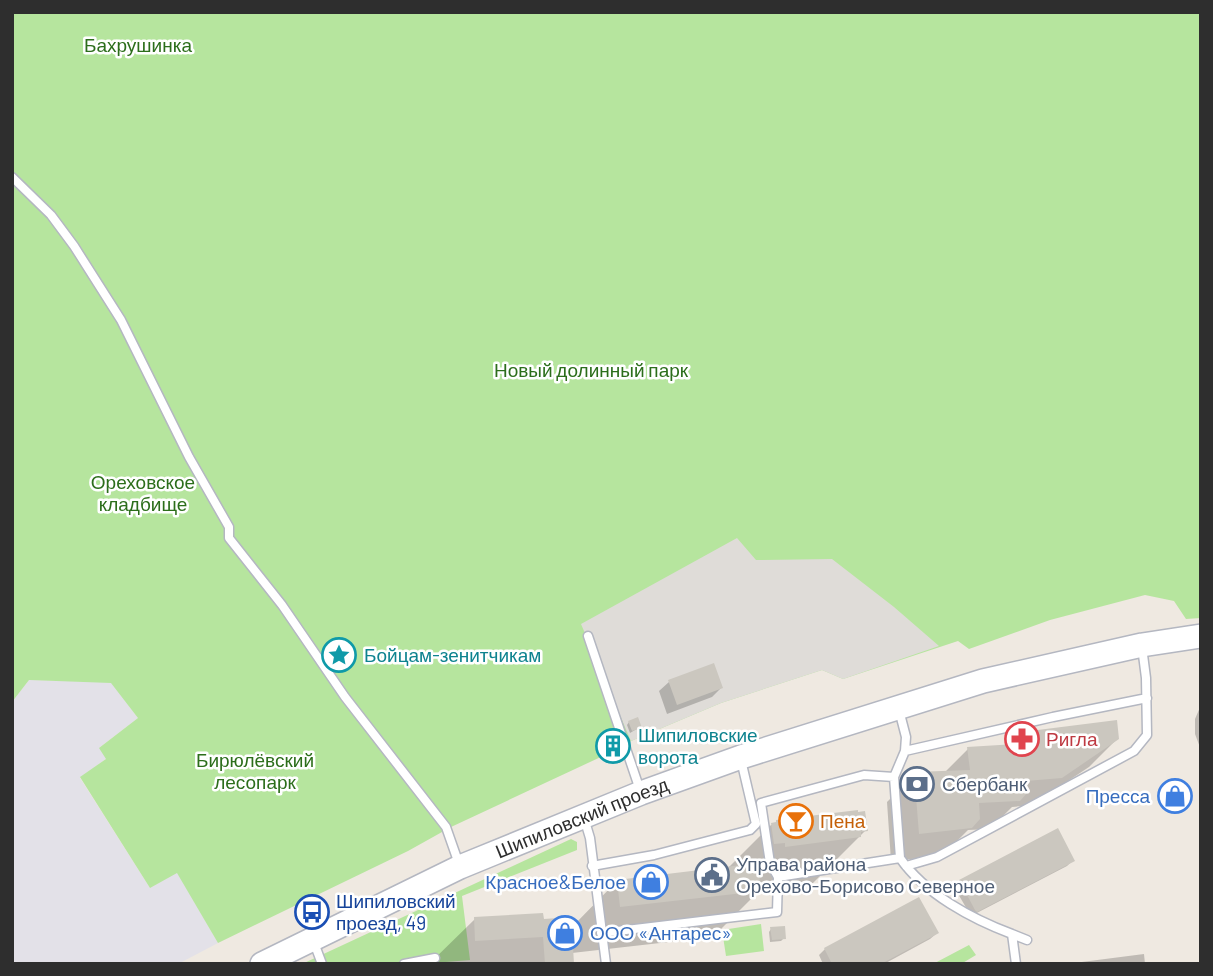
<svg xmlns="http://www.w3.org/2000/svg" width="1213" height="976" font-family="Barlow,sans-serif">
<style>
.industrial{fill:#e3e1e8}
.green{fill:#b6e59e}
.plaza{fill:#dfdcd8}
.shadow{fill:#0003}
.building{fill:#cbc7bf}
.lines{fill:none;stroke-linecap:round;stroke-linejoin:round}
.lane-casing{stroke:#b4b7c1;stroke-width:11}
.secondary-casing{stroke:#b4b7c1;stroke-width:26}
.lane{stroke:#fff;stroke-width:8}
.secondary{stroke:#fff;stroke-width:23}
.labels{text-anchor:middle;stroke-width:5;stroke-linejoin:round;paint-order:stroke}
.park-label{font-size:19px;fill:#2c6e1b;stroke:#fff}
.culture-label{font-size:19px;fill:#0d838f;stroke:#fff;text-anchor:start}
.health-label{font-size:19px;fill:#be3a42;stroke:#fff;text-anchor:start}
.service-label{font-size:19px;fill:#4e5e75;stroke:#fff;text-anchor:start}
.shop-label{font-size:19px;fill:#366cbe;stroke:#fff;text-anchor:end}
.street-label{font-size:19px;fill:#2e2e2e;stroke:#fff}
.food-label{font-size:19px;fill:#c56008;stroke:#fff;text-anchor:start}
.transit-label{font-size:19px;fill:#164399;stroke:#fff;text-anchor:start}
</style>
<rect width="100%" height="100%" fill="#efe9e1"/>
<path class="industrial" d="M29 680 111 682 138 718 100 747 107 758 80 778 150 888 177 872 218 943 178 964H12V702Z"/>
<path class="green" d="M12 12H1201V618L1186 619 1174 601 1145 595 1050 620 969 649 958 641 843 679 822 670 721 703 631 741 620 748 451 827 408 851 218 943 177 873 150 888 80 777 106 759 99 748 138 718 111 683 29 680 12 702Z
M571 839 577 842V850L462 896 470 960 422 964H302Z
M761 924 764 951 726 956 722 930Z
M969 945 976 955 961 964H933Z"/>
<path class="plaza" d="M737 538 756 560 832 559 894 607 939 646 843 679 822 670 721 703 631 741 581 624Z"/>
<path class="shadow" d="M713 665 721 688 712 697 667 714 659 691 669 682Z
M1201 705V750L1195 734V719Z
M629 722 640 727 630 733 627 725Z
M1015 735 1118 738 1089 767 1032 805 1012 807 990 829 968 830 942 856 891 861 887 802 915 774 944 773 968 749 1003 746Z
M771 825 866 830 813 883 760 890 713 937 572 953V964H429L475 919 542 920 557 932 571 931V928L617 881 728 868Z
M1073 860 1067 866 971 916 954 887 960 881Z
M771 929 784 938 781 941 770 942 769 932Z
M937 933 930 939 884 964H823L819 955 825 949Z
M1144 954 1145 964H1066Z"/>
<path class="building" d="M714 663 723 688 677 705 668 680Z
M638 717 642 728 632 731 628 721Z
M1117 720 1119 739 1062 778 1026 781 1027 793 1020 801 979 803 980 819 972 828 919 834 914 772 970 770 967 747 1016 744 1014 733Z
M858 810V812L865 811 868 831 861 832V837L785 847V843L774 844 771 823 776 822V820Z
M1058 828 1075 861 977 912 975 910 959 880Z
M758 863 761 891 620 907 617 880Z
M919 897 939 933 881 964H832L824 948Z
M543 913 544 919 558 918 559 930H572L574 964H545L543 937 475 941 474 917Z
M785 926 786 939 772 940 770 927Z"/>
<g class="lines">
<g class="lane-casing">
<path id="lane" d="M12 177 51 215 74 246 121 320 189 457 229 527V538L282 605 345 697 446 827 459 864
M588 636 640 790
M899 710 906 737 905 751 894 777 900 858C925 894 972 919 1012 934L1016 964
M905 751 1053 717 1147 698
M894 777 864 775 761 803 770 863 778 877 900 858
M584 818 590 838 606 964
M592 866 654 855 750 830 756 824 741 760
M906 866 937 857 1134 751 1147 735 1146 678 1142 647
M601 933 777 912 778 877
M1012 934 1027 940
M313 940 322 964
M404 964 435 958"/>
</g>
<g class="secondary-casing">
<g id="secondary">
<path id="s1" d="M262 964 460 867 641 793 741 757 983 681 1142 645 1201 636"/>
</g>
</g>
<use href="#lane" class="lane"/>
<use href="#secondary" class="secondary"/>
</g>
<defs>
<g id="sight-ring" transform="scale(1.75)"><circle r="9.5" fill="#fff" stroke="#0f9aa8" stroke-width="1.5"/><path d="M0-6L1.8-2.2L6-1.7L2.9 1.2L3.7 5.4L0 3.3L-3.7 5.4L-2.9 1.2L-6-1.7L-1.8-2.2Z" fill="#0f9aa8"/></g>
<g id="pharmacy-ring" transform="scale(1.75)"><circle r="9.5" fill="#fff" stroke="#e0444e" stroke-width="1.5"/><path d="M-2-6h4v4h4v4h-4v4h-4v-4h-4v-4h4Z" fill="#e0444e"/></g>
<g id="building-ring" transform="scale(1.75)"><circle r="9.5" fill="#fff" stroke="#0f9aa8" stroke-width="1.5"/><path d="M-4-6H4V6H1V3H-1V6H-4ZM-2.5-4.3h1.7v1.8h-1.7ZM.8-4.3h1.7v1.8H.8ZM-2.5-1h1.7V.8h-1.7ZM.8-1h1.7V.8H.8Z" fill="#0f9aa8"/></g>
<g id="bank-ring" transform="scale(1.75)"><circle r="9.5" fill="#fff" stroke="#5c6f8a" stroke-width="1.5"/><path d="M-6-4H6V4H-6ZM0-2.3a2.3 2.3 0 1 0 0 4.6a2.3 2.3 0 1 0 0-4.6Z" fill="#5c6f8a"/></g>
<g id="shop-ring" transform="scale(1.75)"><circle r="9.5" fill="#fff" stroke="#3f7fe0" stroke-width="1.5"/><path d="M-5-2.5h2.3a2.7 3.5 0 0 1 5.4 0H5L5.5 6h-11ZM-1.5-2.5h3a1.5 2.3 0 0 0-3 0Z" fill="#3f7fe0"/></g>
<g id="bar-ring" transform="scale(1.75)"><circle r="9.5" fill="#fff" stroke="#e8710a" stroke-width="1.5"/><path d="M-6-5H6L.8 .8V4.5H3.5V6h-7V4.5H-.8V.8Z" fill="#e8710a"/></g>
<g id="civic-ring" transform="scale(1.75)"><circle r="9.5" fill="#fff" stroke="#5c6f8a" stroke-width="1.5"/><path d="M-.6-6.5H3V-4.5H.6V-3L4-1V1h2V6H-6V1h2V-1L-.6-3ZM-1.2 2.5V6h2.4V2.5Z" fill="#5c6f8a"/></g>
<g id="bus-ring" transform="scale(1.75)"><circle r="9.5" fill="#fff" stroke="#1a4fb4" stroke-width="1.5"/><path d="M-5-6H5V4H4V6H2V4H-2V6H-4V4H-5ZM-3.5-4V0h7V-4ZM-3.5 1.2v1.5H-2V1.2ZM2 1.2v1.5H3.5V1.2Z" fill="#1a4fb4"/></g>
</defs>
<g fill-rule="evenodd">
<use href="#sight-ring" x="339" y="655"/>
<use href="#pharmacy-ring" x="1022" y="739"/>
<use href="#building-ring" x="613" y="746"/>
<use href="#bank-ring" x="917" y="784"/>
<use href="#shop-ring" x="1175" y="796"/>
<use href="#bar-ring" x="796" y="821"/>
<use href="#civic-ring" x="712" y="875"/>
<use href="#shop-ring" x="651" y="882"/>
<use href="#bus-ring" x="312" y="912"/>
<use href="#shop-ring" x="565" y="933"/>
</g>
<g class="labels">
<g class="park-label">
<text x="138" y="52">Бахрушинка</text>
<text x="591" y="377">Новый долинный парк</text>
<text x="143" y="489">Ореховское<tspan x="143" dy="22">кладбище</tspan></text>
<text x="255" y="767">Бирюлёвский<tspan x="255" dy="22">лесопарк</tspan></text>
</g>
<g class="culture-label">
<text x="364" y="662">Бойцам-зенитчикам</text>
<text x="638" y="742">Шипиловские<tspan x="638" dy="22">ворота</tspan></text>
</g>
<g class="health-label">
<text x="1046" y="746">Ригла</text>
</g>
<g class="service-label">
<text x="942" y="791">Сбербанк</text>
<text x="736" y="871">Управа района<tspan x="736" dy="22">Орехово-Борисово Северное</tspan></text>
</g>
<g class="shop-label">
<text x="1150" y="803">Пресса</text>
<text x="626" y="889">Красное&amp;Белое</text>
<text x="590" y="940" text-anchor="start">ООО «Антарес»</text>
</g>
<g class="street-label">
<text dy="7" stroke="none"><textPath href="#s1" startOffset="352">Шипиловский проезд</textPath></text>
</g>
<g class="food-label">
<text x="820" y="828">Пена</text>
</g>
<g class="transit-label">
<text x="336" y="908">Шипиловский<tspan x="336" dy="22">проезд, 49</tspan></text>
</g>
</g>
<rect width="1213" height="976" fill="none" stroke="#2e2e2e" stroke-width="28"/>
</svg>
